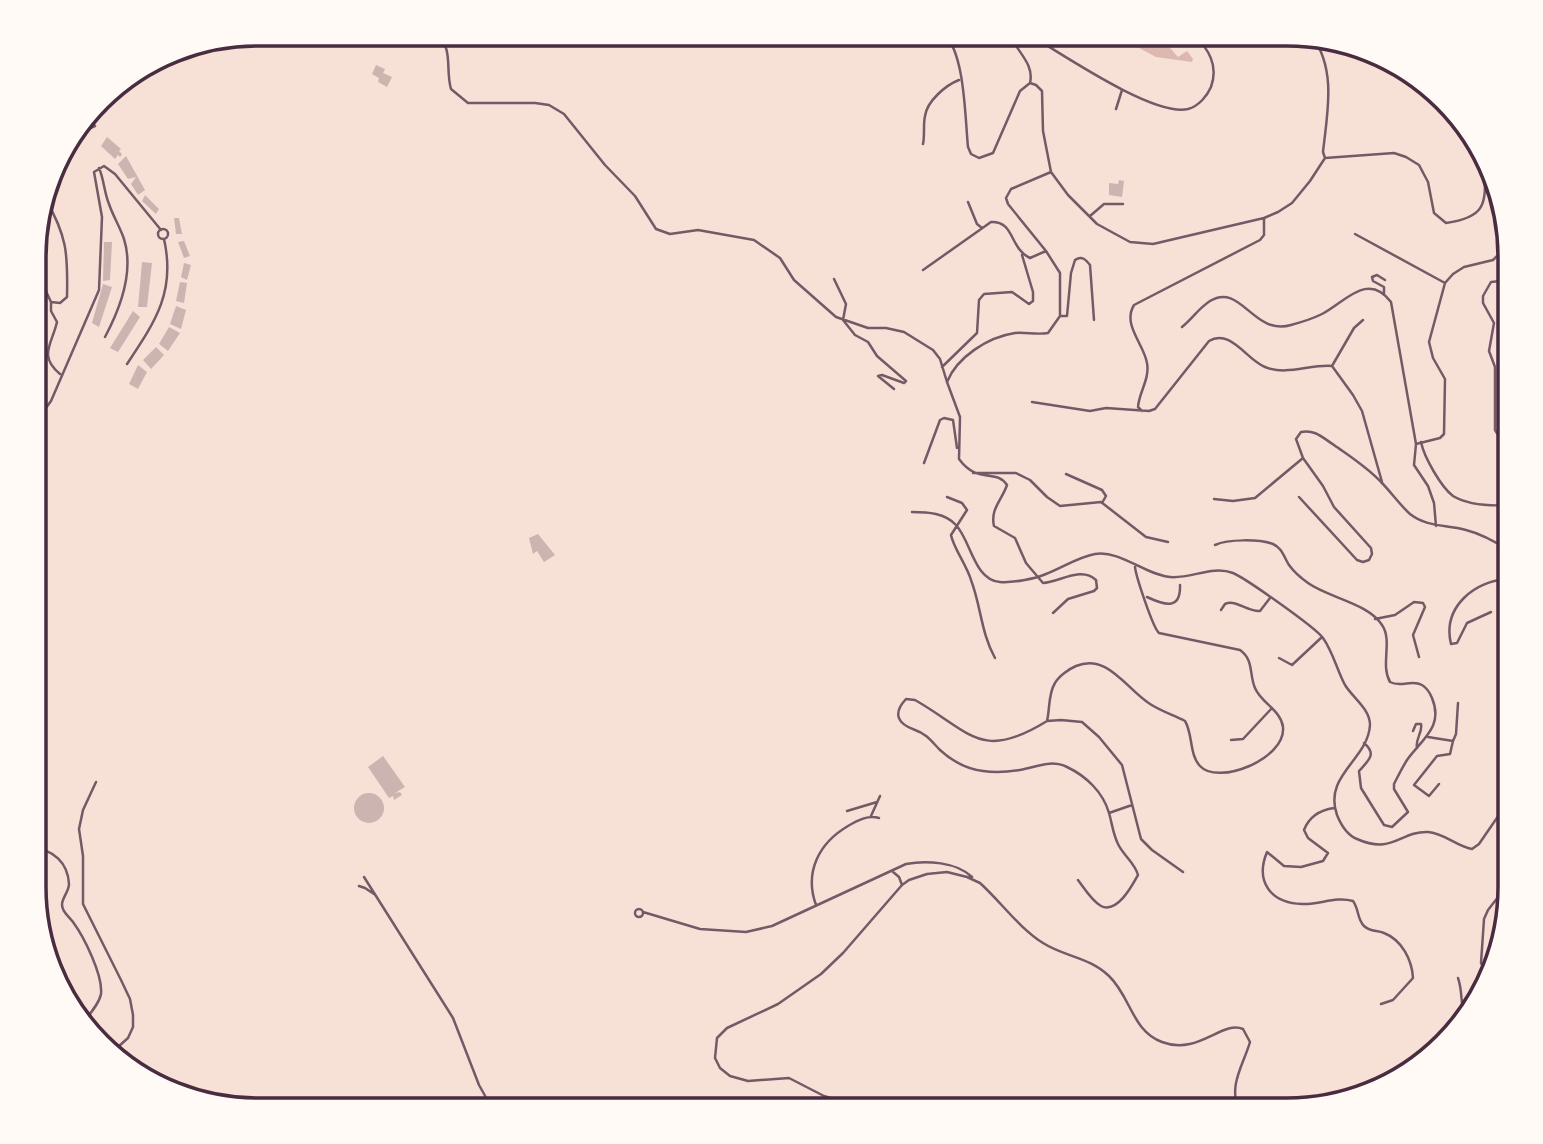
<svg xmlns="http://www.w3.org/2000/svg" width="1543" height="1144" font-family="'Open Sans',sans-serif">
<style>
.water{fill:#dcb8b0}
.building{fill:#ccb4b1}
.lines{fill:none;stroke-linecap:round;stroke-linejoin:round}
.minor{stroke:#755966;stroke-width:2.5}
.rim{fill:none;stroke:#4a2c40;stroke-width:3.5}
</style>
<rect width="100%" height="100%" fill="#f7e1d7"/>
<path class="water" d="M1113 34H1158L1178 57 1187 51 1193 59 1192 62 1156 57Z"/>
<path class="building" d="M376 65 385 69 383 73 392 77 387 87 378 82 379 78 372 74Z
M107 137 121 149 119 151 122 154 120 157 118 155 115 159 101 146Z
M126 156 145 190 138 195 131 184 136 177 128 179 118 164Z
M1119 180 1124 181 1122 197 1109 195V183L1118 184Z
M145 195 159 209 156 214 142 201Z
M174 218H179L182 234H176Z
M184 241 190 256 184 258 178 242Z
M104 242H112L110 280 103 281Z
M142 262 152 263 147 307H138Z
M184 263 191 265 187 280 181 277Z
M180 282 187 283 184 303 176 301Z
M103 284 112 287 99 327 92 323Z
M176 306 186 310 181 329 170 324Z
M133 311 140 317 118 352 110 348Z
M169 327 180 333 168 351 159 344Z
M156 347 164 355 151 369 143 360Z
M138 365 147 372 138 389 129 384Z
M538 534 555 555 544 562 537 551 533 554 529 538Z
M383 756 405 787 395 793 400 792 402 795 394 800 393 796 389 798 368 767Z
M354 808a15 15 0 1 1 30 0a15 15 0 1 1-30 0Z"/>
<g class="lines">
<path class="minor" d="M436 33C454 49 445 68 451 89L468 103H535L549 105 564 114 605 165 635 196 656 229 670 234 698 230 754 240 780 258 794 280 836 317 868 328H886L904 332 933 350 940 359 947 382
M944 34C965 53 965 118 968 147L971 154 979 158 993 153 1020 91 1030 83 1036 85 1042 91 1043 131 1051 172 1068 195 1097 224 1130 242 1153 244 1264 218 1278 212 1292 203 1310 181 1325 158 1394 153 1406 157 1419 165 1428 182 1434 213 1446 223C1489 217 1485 202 1485 164L1487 160
M1017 34 1013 41C1021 55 1034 66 1030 83
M1028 34C1061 53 1153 117 1188 109 1199 106 1207 96 1211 87 1219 65 1208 49 1194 34
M1312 36C1337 70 1327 114 1323 152L1325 158
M1116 109 1122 90
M78 127 86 130 95 126 87 116
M923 144C925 134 923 125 925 116 927 101 946 85 959 80
M99 168C104 179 104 192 109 204 113 216 120 227 124 239 134 271 120 309 105 337
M1051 172 1011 189 1006 198 1008 204 1046 251 1060 273V316L1048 333C1037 335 1026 332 1015 333 988 337 957 357 947 382L960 417 959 459C978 485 996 468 1007 485 1002 500 990 509 994 526L1015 538 1026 563 1043 583C1060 582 1081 566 1096 580L1097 588 1094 591 1068 599 1053 613
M968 202 977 224 982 228
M1090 216 1104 204H1123
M158 234a5 5 0 1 1 10 0a5 5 0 1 1-10 0Z
M1355 234 1445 283
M923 270 991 222C1015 221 1009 248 1030 258L1046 251
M834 279 846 304 843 320 855 335 868 342 877 356 906 381 904 383 882 375 878 376 894 389
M35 280 45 289 51 302 60 303 67 297C68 253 67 236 45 198
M1384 294V287L1373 281 1372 277 1377 275 1385 280
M51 302V311L57 322C52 344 38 356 60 374
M1061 316H1067L1071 273 1075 260C1082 255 1086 260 1090 265L1094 320
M1182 327C1192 319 1199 308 1210 301 1241 282 1253 336 1291 325 1302 322 1312 319 1322 314 1345 302 1368 271 1391 302L1416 444 1414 465 1428 486 1434 503 1436 526
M127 364C155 322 176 292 164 239
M1332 366 1354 328 1363 320
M942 367 977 333 979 300 984 294 1012 292 1029 304 1033 301V292L1022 255
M1032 402 1090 411 1106 408 1149 411 1155 409 1209 341C1230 328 1247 360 1265 367 1287 376 1310 364 1332 366L1353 395 1362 411 1382 482
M1142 411 1138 407C1139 392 1150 379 1147 363 1144 344 1122 325 1134 305L1260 240 1264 235V218
M35 423 51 401 99 290 102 217 94 172 104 166 115 174 161 230
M1510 441 1500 438 1495 430V367L1489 351 1494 323 1483 303V296L1491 282 1510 280
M1421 442C1424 457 1441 487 1453 496 1468 505 1493 506 1510 505
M1416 444 1440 438 1444 434 1445 379 1433 358 1429 342 1445 283 1453 274 1464 267 1493 260 1500 253 1506 239
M924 463 940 420 944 418 953 420 957 448
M973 473H1016L1030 480 1047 497 1060 506 1101 502 1146 537 1168 542
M1066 474 1102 490 1106 496 1102 503
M947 497 962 503 967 510 951 535C953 547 967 566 971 580 981 606 981 633 995 658
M1299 497 1357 560 1363 562 1369 560 1372 554 1371 548 1334 507 1323 486 1303 458 1296 439 1301 432C1315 429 1323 438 1334 445 1351 457 1367 467 1381 482 1391 492 1399 504 1410 514 1428 528 1446 524 1466 530 1482 534 1496 542 1510 551
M1214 499 1233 501 1255 498 1303 458
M912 512C928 512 945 513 956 525 971 541 974 580 1000 582 1012 583 1035 579 1046 574 1062 568 1078 557 1095 554 1121 550 1145 575 1170 577 1191 579 1212 565 1233 573 1245 578 1315 627 1323 638 1333 652 1337 670 1345 685 1353 698 1370 709 1370 725 1368 760 1323 775 1337 815 1341 825 1347 835 1357 839 1393 855 1400 831 1428 832 1444 833 1456 846 1472 849L1479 844 1501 812 1509 811
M1215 545C1228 539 1259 539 1273 544 1282 548 1284 557 1289 565 1294 572 1301 578 1308 583 1329 598 1368 603 1382 625 1393 641 1380 665 1390 682 1401 688 1412 679 1422 685 1427 688 1430 693 1432 698 1444 727 1422 739 1407 760 1402 768 1398 776 1394 784V789L1408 812 1392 827 1384 825 1361 788 1359 771C1369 760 1377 754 1364 743
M1147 597C1164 605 1181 611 1180 585
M1221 610 1225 604C1236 599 1247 612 1260 611L1270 598
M1491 612 1467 623 1457 643 1451 644C1442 607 1475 580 1509 579
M1375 619 1395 615 1414 602 1423 603 1425 607 1413 635 1419 657
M1279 658 1292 665 1322 637
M1047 721 1061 720 1082 722 1099 737 1122 765 1141 839 1152 850 1183 872
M1413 731 1416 724H1421C1423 732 1415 739 1417 748
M1428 737 1453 741 1456 734 1458 703
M1231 740 1243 739 1272 708
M96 782 83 810 79 829 83 856V904L121 980 130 999 133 1015V1027L128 1038 109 1055
M1439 784 1429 796 1414 785 1437 756 1450 754 1453 741
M1334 808C1320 810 1309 817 1304 830L1308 838 1328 853 1323 861 1301 867 1284 866 1267 852C1255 881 1270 903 1302 904 1320 905 1335 896 1353 901 1359 909 1357 919 1364 926 1370 932 1377 930 1384 933 1402 940 1412 960 1413 978L1393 1000 1381 1004
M847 811 877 802
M1109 813 1132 805
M871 816 880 796
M34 849C53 849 68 863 69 884 69 893 59 900 63 909 65 914 70 918 73 922 84 937 103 975 101 994 99 1004 90 1014 83 1022
M892 871 899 877 902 885
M364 877 453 1018 479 1085 493 1110
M1078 880C1084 888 1092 901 1101 906 1117 914 1132 886 1138 875 1135 863 1123 855 1118 844 1113 834 1112 823 1109 813 1103 792 1086 776 1067 767 1051 759 1037 767 1020 770 1008 772 995 773 983 771 967 769 952 761 940 750 932 742 927 734 915 730 898 724 892 714 906 699L915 700C971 732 981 762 1047 721 1050 709 1048 694 1055 683 1059 676 1069 669 1076 666 1108 653 1126 689 1150 704 1161 711 1173 715 1185 721 1193 734 1189 754 1200 766 1218 786 1286 759 1283 727 1281 710 1261 703 1255 688 1249 674 1254 660 1240 650L1159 633C1153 628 1135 574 1135 566
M359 886 365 888 374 894
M816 905C804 872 819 843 848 826 858 820 868 815 879 818
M635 913a4 4 0 1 1 8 0a4 4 0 1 1-8 0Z
M643 912 700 929 746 932 772 926 906 864C926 860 957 862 972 877
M1505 922 1507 911
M1492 975 1484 969 1481 963 1484 919 1488 910 1502 892 1503 867 1509 851
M1458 978C1463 992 1460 1004 1465 1017
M857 1111 850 1104 824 1096 789 1078 748 1081 730 1076 720 1068 715 1058 717 1038 727 1028 778 1004 821 974 843 953 902 885 909 880 927 874 947 872 967 877 980 883C1001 902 1019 928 1043 943 1065 957 1089 957 1109 976 1131 997 1132 1031 1162 1042 1198 1056 1222 1020 1243 1029L1250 1042C1243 1066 1228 1085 1239 1111"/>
</g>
<path d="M0 0H1543V1144H0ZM257 46H1287A211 211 0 0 1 1498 257V887A211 211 0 0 1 1287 1098H257A211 211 0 0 1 46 887V257A211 211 0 0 1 257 46Z" fill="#fffaf5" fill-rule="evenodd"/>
<path class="rim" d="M257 46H1287A211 211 0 0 1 1498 257V887A211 211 0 0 1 1287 1098H257A211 211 0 0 1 46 887V257A211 211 0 0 1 257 46Z"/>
</svg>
